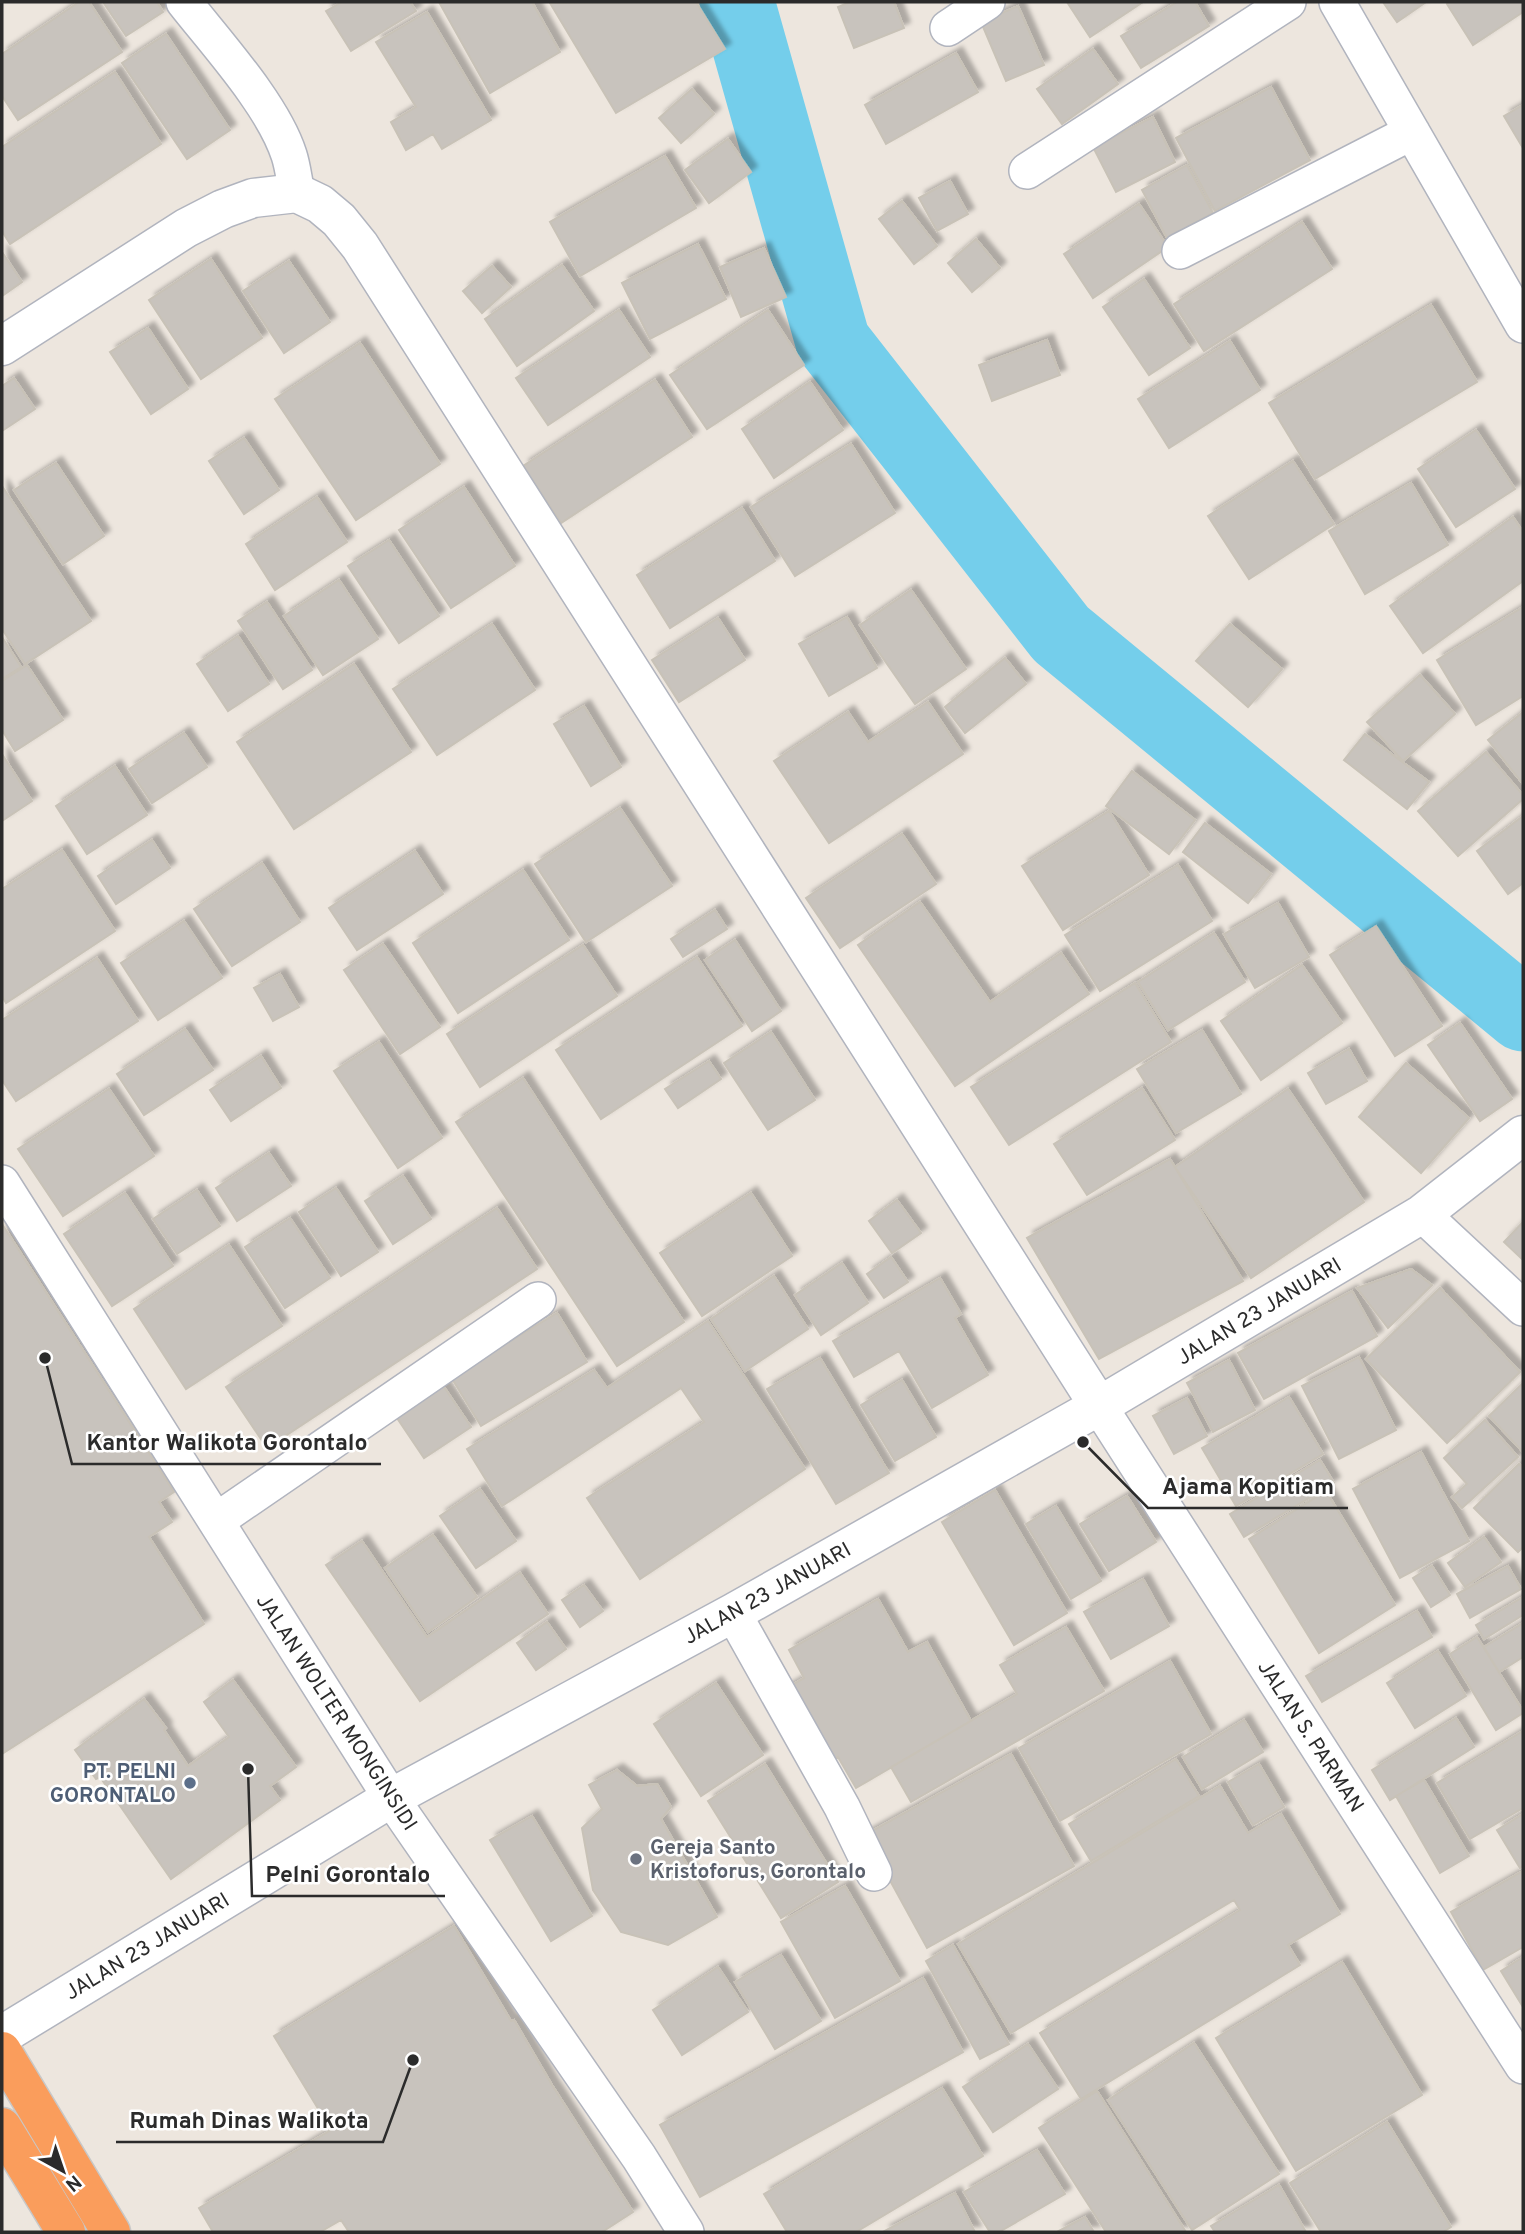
<svg xmlns="http://www.w3.org/2000/svg" width="1525" height="2234" font-family="Overpass,sans-serif">
<style>
.lines{fill:none;stroke-linecap:round;stroke-linejoin:round}
.river{stroke:#74ceeb;stroke-width:75}
.building{fill:#c8c3bd;stroke:#c8c2b7;stroke-width:2;filter:url(#shadow)}
.street-casing{stroke:#b1b4be;stroke-width:38}
.secondary-casing{stroke:#b1b4be;stroke-width:41}
.highway-casing{stroke:#c8c8c8;stroke-width:41}
.street{stroke:#fff;stroke-width:35}
.secondary{stroke:#fff;stroke-width:38}
.highway{stroke:#fa9d5c;stroke-width:38}
.service-dot{fill:#5c6f8a;stroke:#fff;stroke-width:2.5}
.worship-dot{fill:#6b7280;stroke:#fff;stroke-width:2.5}
.labels{text-anchor:middle;stroke-width:5;stroke-linejoin:round;paint-order:stroke}
.street-label{font-size:21px;fill:#2b2b2b;stroke:#fff}
.service-label{font-size:21px;font-weight:bold;fill:#4e5e75;stroke:#fff;text-anchor:end}
.worship-label{font-size:21px;font-weight:bold;fill:#5b616d;stroke:#fff;text-anchor:start}
.leader{fill:none;stroke:#2b2b2b;stroke-width:2.5}
.callout-dot{fill:#2b2b2b;stroke:#fff;stroke-width:2.5}
.callout-label{font-size:23px;text-anchor:middle;font-weight:bold;fill:#2b2b2b;stroke:#fff;stroke-width:5;stroke-linejoin:round;paint-order:stroke}
</style>
<defs>
<filter id="shadow"><feDropShadow dx="6" dy="-6" stdDeviation="2" flood-color="#0004"/></filter>
</defs>
<rect width="100%" height="100%" fill="#ede6de"/>
<g class="lines">
<path class="river" d="M737 2 833 342 1061 634 1523 1014"/>
</g>
<path class="building" d="M79 2H89L122 52 18 120 2 96V54Z
M103 2H157L163 12 126 36Z
M342 2H410L416 11 351 51 326 11Z
M439 2H532L560 52 490 93Z
M696 2 725 49 616 113 550 3Z
M850 2H894L904 28 854 48 838 7Z
M1067 2H1143L1090 37Z
M1177 2H1195L1209 26 1141 68 1121 36Z
M1383 2H1426L1397 22Z
M1450 2H1523V12L1473 45 1447 4Z
M1018 6 1044 65 1006 81 981 22Z
M427 12 491 120 442 149 433 134 406 150 391 122 416 107 376 42Z
M166 34 230 130 187 159 122 63Z
M1093 49 1118 84 1062 124 1037 89Z
M956 53 978 92 886 144 865 105Z
M115 72 161 144 10 244 2 231V147Z
M1271 87 1310 160 1215 211 1176 138Z
M692 89 714 114 681 143 659 118Z
M1523 105V148L1504 116Z
M1153 117 1175 162 1116 192 1093 147Z
M728 139 751 172 709 203 685 170Z
M665 156 696 208 580 276 550 222Z
M1187 165 1213 213 1167 238 1142 190Z
M950 181 968 214 937 231 919 198Z
M902 201 937 246 914 264 879 219Z
M1139 204 1168 247 1093 298 1064 254Z
M1302 222 1332 269 1204 351 1174 304Z
M976 239 1000 268 972 292 948 263Z
M698 244 726 299 650 339 622 283Z
M764 248 786 297 741 317 720 267Z
M2 252 22 282 2 296Z
M211 259 262 338 201 379 149 300Z
M289 261 330 322 284 353 243 291Z
M562 265 594 311 517 366 485 319Z
M492 266 511 287 482 313 463 291Z
M1144 279 1190 348 1149 375 1103 307Z
M1431 305 1477 382 1315 479 1269 403Z
M619 310 650 357 548 425 516 378Z
M768 310 804 365 707 429 670 375Z
M148 328 188 389 151 414 110 352Z
M1047 340 1060 375 992 401 979 365Z
M1230 341 1260 390 1169 448 1138 399Z
M360 343 440 464 356 520 275 399Z
M14 378 35 409 2 431V386Z
M655 380 692 437 561 523 523 466Z
M810 382 843 430 774 478 742 429Z
M1476 430 1515 489 1456 527 1418 469Z
M244 438 279 490 244 514 209 461Z
M851 444 895 513 795 576 751 507Z
M1293 461 1334 524 1249 579 1208 516Z
M56 463 104 536 63 564 14 490Z
M1411 483 1448 545 1365 594 1329 531Z
M2 486 91 621 25 664 2 629Z
M464 487 515 566 451 608 399 530Z
M317 497 347 542 275 590 246 544Z
M742 508 775 561 670 628 637 575Z
M1513 517 1523 532V581L1423 653 1390 606Z
M389 540 439 616 399 643 348 566Z
M339 580 378 639 323 675 284 616Z
M911 590 966 669 915 704 860 625Z
M267 602 312 670 283 689 238 621Z
M1523 607V696L1476 725 1437 660Z
M847 617 877 668 829 696 799 644Z
M718 618 745 660 679 702 652 660Z
M492 624 535 690 437 755 393 689Z
M1230 624 1282 669 1248 707 1196 661Z
M238 636 269 684 228 711 197 664Z
M2 637 21 667 2 679Z
M1005 658 1026 684 965 733 945 707Z
M354 664 411 752 294 829 237 742Z
M27 665 63 720 15 751 2 730V681Z
M1420 675 1455 714 1403 761 1367 722Z
M928 702 963 754 829 843 774 761 848 712 868 742Z
M584 706 621 767 591 786 554 724Z
M1523 712V784L1488 740Z
M184 733 207 767 152 803 129 769Z
M1365 734 1429 782 1407 809 1344 760Z
M1486 752 1523 795V799L1458 856 1418 811Z
M2 754 32 801 2 821Z
M115 766 147 815 87 854 56 806Z
M1132 771 1195 820 1169 854 1106 806Z
M620 808 672 886 586 942 535 864Z
M1109 811 1149 875 1063 930 1022 866Z
M1523 816V883L1508 894 1477 851Z
M1205 823 1271 874 1248 903 1183 852Z
M902 834 936 884 840 948 806 898Z
M152 840 170 868 116 904 98 876Z
M62 850 115 931 6 1003 2 996V889Z
M415 851 443 894 357 950 329 908Z
M262 863 300 922 232 966 194 909Z
M1178 865 1212 921 1100 991 1065 935Z
M523 870 569 940 458 1013 413 943Z
M920 902 990 1002 1061 953 1089 994 955 1086 858 945Z
M1278 903 1309 957 1255 988 1224 934Z
M715 910 727 929 683 957 671 939Z
M184 921 222 978 158 1020 121 963Z
M1376 926 1442 1026 1395 1056 1330 955Z
M1214 933 1245 982 1168 1030 1138 982Z
M735 940 781 1011 752 1031 705 960Z
M383 944 440 1027 400 1054 344 970Z
M583 945 617 996 480 1087 447 1034Z
M697 957 742 1026 601 1119 556 1050Z
M97 958 138 1021 16 1101 2 1080V1020Z
M1302 965 1342 1023 1261 1080 1221 1021Z
M280 974 299 1007 273 1021 254 988Z
M1135 983 1171 1042 1009 1145 971 1087Z
M1460 1023 1512 1099 1480 1121 1428 1045Z
M185 1029 213 1070 144 1115 117 1074Z
M1202 1030 1241 1094 1176 1133 1137 1069Z
M771 1032 815 1100 768 1130 724 1063Z
M379 1042 442 1138 398 1168 334 1071Z
M1349 1049 1367 1081 1326 1104 1308 1073Z
M261 1056 281 1088 231 1121 210 1090Z
M709 1061 721 1079 678 1108 665 1089Z
M1406 1063 1469 1118 1421 1173 1359 1117Z
M523 1078 605 1205 684 1322 617 1366 456 1122Z
M1142 1088 1175 1140 1087 1195 1054 1144Z
M109 1089 154 1156 63 1216 18 1149Z
M1288 1089 1364 1202 1251 1278 1175 1167Z
M269 1153 291 1186 237 1221 216 1188Z
M1170 1159 1243 1281 1099 1359 1027 1238Z
M403 1176 431 1219 393 1244 365 1201Z
M336 1188 378 1252 341 1276 299 1212Z
M197 1190 220 1226 177 1254 153 1219Z
M125 1193 173 1266 112 1306 64 1234Z
M751 1193 792 1256 702 1316 660 1253Z
M897 1200 921 1233 892 1253 869 1221Z
M497 1208 537 1269 267 1448 226 1387Z
M290 1218 330 1278 285 1308 245 1247Z
M1523 1222V1260L1504 1242Z
M2 1224 174 1492 159 1502 172 1522 149 1537 204 1624 2 1754Z
M229 1245 282 1326 186 1389 134 1309Z
M891 1257 908 1282 884 1298 867 1274Z
M842 1263 868 1303 821 1335 795 1295Z
M1411 1269 1432 1285 1388 1328 1357 1288Z
M774 1276 808 1329 745 1371 711 1319Z
M940 1278 961 1314 955 1318 988 1375 932 1408 899 1351 854 1377 833 1341Z
M1440 1288 1520 1372 1447 1443 1366 1359Z
M1352 1291 1377 1336 1264 1399 1238 1353Z
M557 1313 587 1362 481 1426 451 1377Z
M708 1321 805 1469 640 1579 587 1498 704 1422 681 1388 502 1506 467 1449 594 1370 607 1388Z
M1359 1357 1396 1430 1339 1459 1302 1386Z
M820 1358 889 1473 836 1504 767 1389Z
M1229 1360 1255 1410 1213 1432 1187 1383Z
M902 1380 936 1437 895 1461 861 1405Z
M1523 1383V1452L1489 1416Z
M442 1384 471 1427 424 1458 395 1415Z
M1289 1397 1323 1454 1236 1506 1202 1448Z
M1187 1398 1207 1436 1174 1454 1153 1416Z
M1485 1420 1518 1457 1462 1508 1452 1497 1467 1484 1444 1458Z
M1421 1452 1469 1541 1400 1578 1353 1489Z
M1320 1460 1334 1483 1244 1537 1230 1514Z
M1519 1464 1523 1468V1547L1518 1552 1474 1508Z
M480 1489 516 1541 476 1568 440 1516Z
M995 1490 1067 1613 1014 1645 942 1522Z
M1326 1491 1395 1605 1319 1653 1249 1539Z
M1127 1496 1156 1542 1109 1571 1080 1524Z
M1056 1506 1101 1581 1071 1599 1026 1524Z
M433 1535 477 1597 428 1632 385 1568Z
M1484 1537 1501 1562 1465 1587 1448 1563Z
M362 1541 427 1637 520 1573 548 1614 420 1701 326 1565Z
M1432 1566 1450 1595 1431 1607 1413 1578Z
M1508 1566 1521 1589 1470 1618 1457 1594Z
M1143 1579 1169 1626 1111 1659 1084 1612Z
M584 1585 603 1611 580 1627 562 1600Z
M1523 1597V1615L1484 1639 1476 1625Z
M878 1599 908 1652 927 1642 971 1721 856 1788 838 1757 828 1763 785 1689 804 1678 789 1650Z
M1417 1611 1432 1637 1322 1702 1306 1676Z
M547 1622 566 1649 536 1670 517 1643Z
M1523 1623V1657L1499 1672 1484 1647Z
M1066 1627 1104 1691 911 1802 891 1767 1017 1694 1000 1665Z
M1477 1637 1523 1711V1713L1496 1730 1450 1654Z
M1438 1651 1466 1696 1415 1728 1387 1683Z
M1170 1661 1211 1734 1060 1821 1019 1748Z
M233 1680 296 1767 270 1786 280 1800 171 1879 100 1777 96 1779 75 1750 144 1699 166 1728 164 1730 188 1766 229 1737 204 1702Z
M716 1683 763 1755 701 1796 654 1724Z
M1456 1718 1474 1747 1390 1800 1372 1770Z
M1244 1720 1263 1752 1202 1789 1183 1757Z
M1523 1731V1808L1470 1839 1437 1783Z
M1011 1754 1074 1866 927 1948 865 1835Z
M1176 1759 1199 1796 1091 1861 1069 1824Z
M765 1764 838 1882 781 1918 708 1801Z
M1259 1764 1284 1807 1253 1825 1228 1782Z
M617 1770 637 1786 657 1784 671 1807 661 1819 717 1917 668 1945 621 1932 593 1890 582 1828 602 1809 589 1785Z
M1424 1780 1469 1856 1440 1873 1396 1796Z
M1220 1786 1248 1833 1281 1814 1340 1914 1288 1945 1300 1965 1081 2099 1040 2033 1240 1910 1234 1900 1011 2033 958 1944Z
M1523 1814V1866L1520 1868 1497 1830Z
M532 1816 592 1916 551 1941 490 1840Z
M1523 1871V1947L1483 1970 1451 1912Z
M845 1886 900 1981 835 2018 781 1922Z
M454 1926 511 2021 514 2020 552 2085 633 2212 602 2232H349L341 2220 320 2232H213L199 2208 331 2130 274 2036Z
M953 1945 1009 2044 980 2059 926 1961Z
M781 1955 821 2021 775 2049 735 1982Z
M1523 1957V2007L1501 1971Z
M1342 1962 1422 2095 1296 2171 1216 2038Z
M718 1967 748 2012 682 2055 653 2010Z
M923 1978 963 2052 700 2197 660 2125Z
M1194 2043 1279 2174 1192 2230 1108 2100Z
M1028 2044 1058 2089 993 2132 963 2087Z
M942 2088 983 2156 856 2232H787L764 2194Z
M1097 2091 1186 2232H1106L1039 2128Z
M1387 2122 1451 2227 1443 2232H1321L1290 2183Z
M1037 2150 1065 2194 999 2232H990L964 2192Z
M1279 2185 1306 2232H1215L1211 2226Z
M955 2193 975 2232H883Z
M1085 2217 1094 2232H1057Z"/>
<g class="lines">
<g class="street-casing">
<path id="street" d="M184 2C217 44 273 105 289 155 293 167 294 180 297 193
M1337 2 1523 325
M948 28 987 2
M1027 171 1288 2
M1180 251 1412 132
M2 1183 391 1798 639 2157 686 2232
M1422 1214 1523 1308
M1099 1406 1523 2066
M216 1521 538 1300
M733 1613 842 1807 874 1873"/>
</g>
<g class="secondary-casing">
<path id="secondary" d="M2 346 186 228 223 209 253 198 297 193 320 204 339 220 360 246 1099 1406
M2 2035 391 1798 733 1613 1099 1406 1422 1214 1523 1135"/>
</g>
<g class="highway-casing">
<path id="highway" d="M2 2051 111 2232
M2 2127 66 2232"/>
</g>
<use href="#street" class="street"/>
<use href="#secondary" class="secondary"/>
<use href="#highway" class="highway"/>
</g>
<circle class="service-dot" cx="190" cy="1783" r="7"/>
<circle class="worship-dot" cx="636" cy="1859" r="7"/>
<g class="labels">
<g class="street-label">
<text transform="translate(1259 1311) rotate(-31)" y="7">JALAN 23 JANUARI</text>
<text transform="translate(767 1593) rotate(-29)" y="7">JALAN 23 JANUARI</text>
<text transform="translate(337 1712) rotate(57)" y="7">JALAN WOLTER MONGINSIDI</text>
<text transform="translate(1311 1736) rotate(57)" y="7">JALAN S. PARMAN</text>
<text transform="translate(147 1946) rotate(-31)" y="7">JALAN 23 JANUARI</text>
</g>
<g class="service-label">
<text x="176" y="1778">PT. PELNI<tspan x="176" dy="24">GORONTALO</tspan></text>
</g>
<g class="worship-label">
<text x="650" y="1854">Gereja Santo<tspan x="650" dy="24">Kristoforus, Gorontalo</tspan></text>
</g>
</g>
<path class="leader" d="M45 1358L72 1464H381M1083 1442L1148 1508H1348M248 1769L252 1896H445M413 2060L383 2142H116"/>
<g class="callout-dot">
<circle cx="45" cy="1358" r="7"/>
<circle cx="1083" cy="1442" r="7"/>
<circle cx="248" cy="1769" r="7"/>
<circle cx="413" cy="2060" r="7"/>
</g>
<g class="callout-label">
<text x="227" y="1450">Kantor Walikota Gorontalo</text>
<text x="1248" y="1494">Ajama Kopitiam</text>
<text x="348" y="1882">Pelni Gorontalo</text>
<text x="249" y="2128">Rumah Dinas Walikota</text>
</g>
<rect width="1525" height="2234" fill="none" stroke="#2b2b2b" stroke-width="7"/>
<g transform="translate(63 2171) rotate(140)" stroke="#ffffff" stroke-width="5" paint-order="stroke">
<path d="M0-5L12 26L0 18L-12 26Z" fill="#2b2b2b"/>
<text y="-10" font-size="19" font-weight="bold" text-anchor="middle" fill="#2b2b2b">N</text>
</g>
</svg>
